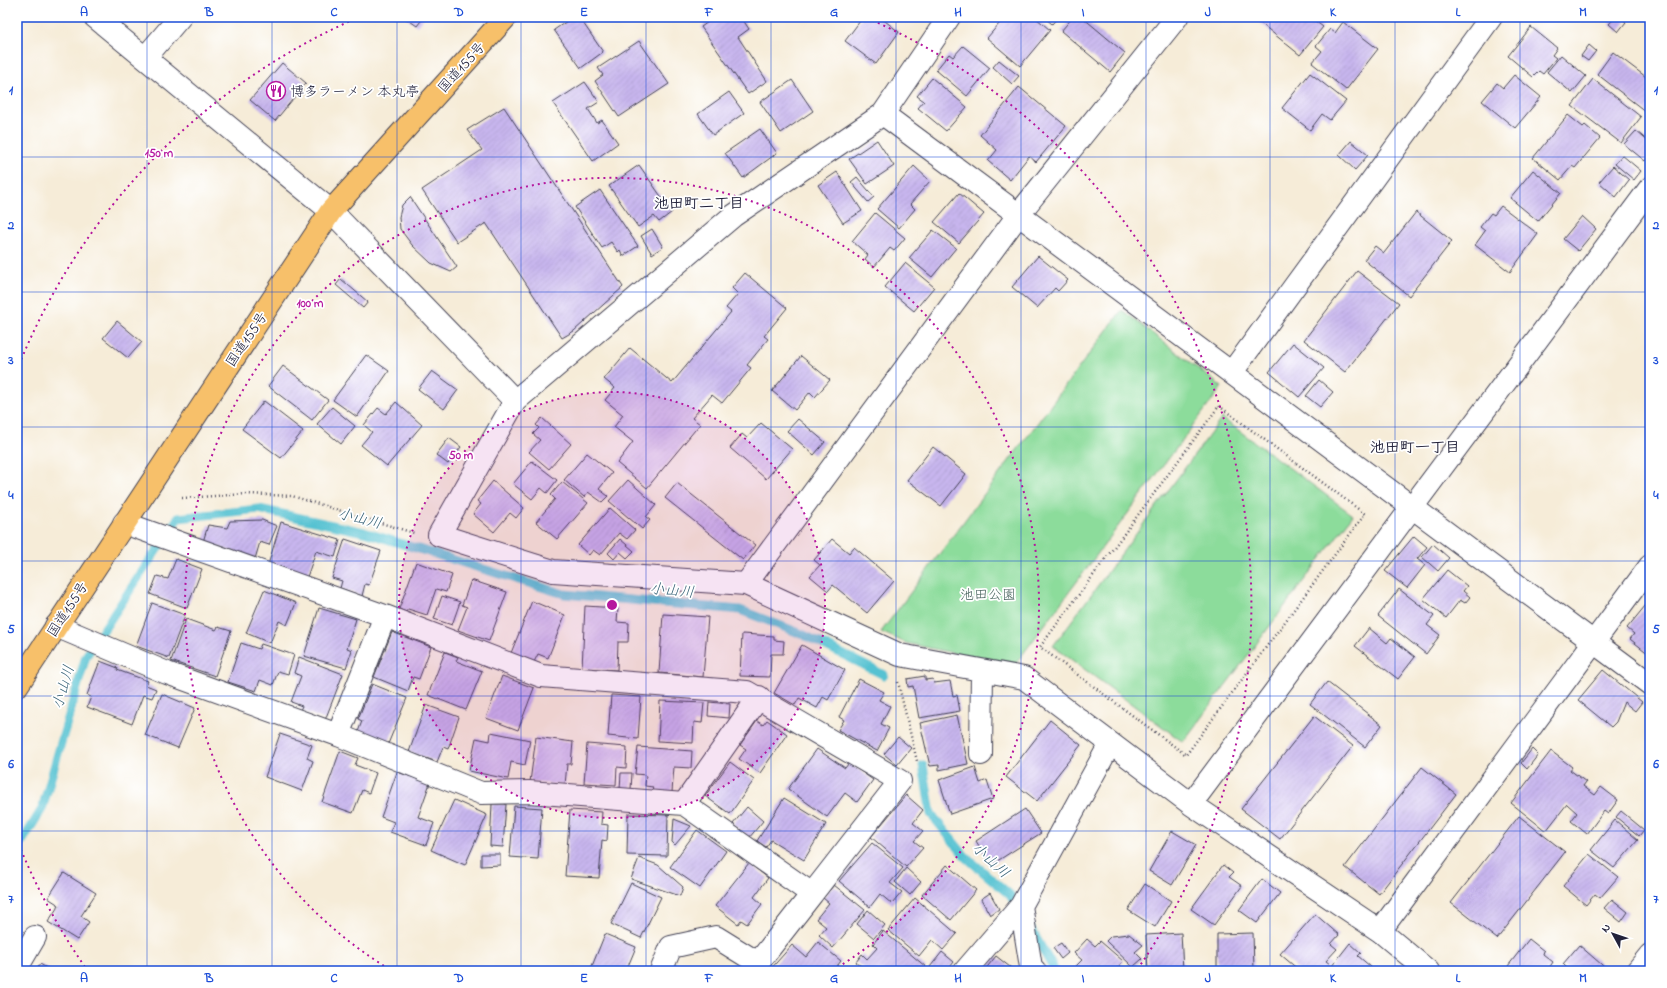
<svg xmlns="http://www.w3.org/2000/svg" width="1667" height="988" font-family="'Indie Flower','Klee One',sans-serif">
<style>
.park{fill:#8cdc9b;stroke:#577f6b}
.lines{fill:none;stroke-linecap:round;stroke-linejoin:round}
.stream{stroke:#57c2d2;stroke-width:9}
.building{fill:url(#building-hatch)}
.minor-casing{stroke:#424053;stroke-width:24}
.tertiary-casing{stroke:#424053;stroke-width:24}
.trunk-casing{stroke:#424053;stroke-width:24}
.path{stroke:#424053;stroke-width:2.5;stroke-dasharray:1 3;stroke-linecap:butt}
.minor{stroke:#fff;stroke-width:22}
.tertiary{stroke:#fff;stroke-width:22}
.trunk{stroke:#f7c06b;stroke-width:22}
.grid{fill:none;stroke:#1d4ed8;stroke-width:1;stroke-opacity:0.55}
.ring{fill:none;stroke:#b5179e;stroke-width:2;stroke-dasharray:2 4}
.labels{text-anchor:middle;stroke-width:3.5;stroke-linejoin:round;paint-order:stroke}
.street-label{font-size:14px;fill:#22223b;stroke:#fff}
.poi-label{font-size:14px;fill:#22223b;stroke:#fff;text-anchor:start}
.park-label{font-size:14px;fill:#47635d;stroke:#fff}
.neighbourhood-label{font-size:15px;font-weight:bold;fill:#22223b;stroke:#fff}
.water-label{font-size:15px;font-style:italic;fill:#376277;stroke:#fff}
.centre{fill:#b5179e;stroke:#fff;stroke-width:2}
.ring-label{font-size:12px;text-anchor:middle;font-weight:bold;fill:#b5179e;stroke:#fff;stroke-width:3.5;stroke-linejoin:round;paint-order:stroke}
.neatline{fill:none;stroke:#1d4ed8;stroke-width:1.5}
.grid-label{font-size:13px;text-anchor:middle;font-weight:bold;fill:#1d4ed8}
</style>
<defs>
<pattern id="building-hatch" width="6" height="6" patternUnits="userSpaceOnUse"><rect width="6" height="6" fill="#c8b6ee"/><path d="M-1 1l2-2M0 6l6-6M5 7l2-2" fill="none" stroke="#ac9ccd"/></pattern>
</defs>
<rect width="100%" height="100%" fill="#fff"/>
<filter id="ink" filterUnits="userSpaceOnUse"><feTurbulence type="fractalNoise" baseFrequency=".025" numOctaves="2"/><feDisplacementMap in="SourceGraphic" scale="8" xChannelSelector="R" yChannelSelector="G"/><feConvolveMatrix kernelMatrix="1 2 1 2 8 2 1 2 1" color-interpolation-filters="sRGB"/></filter>
<filter id="wash" filterUnits="userSpaceOnUse"><feTurbulence type="fractalNoise" baseFrequency=".012" numOctaves="4" result="noise"/><feDisplacementMap in="SourceGraphic" scale="16" xChannelSelector="R" yChannelSelector="G"/><feGaussianBlur stdDeviation="0.9" result="paint"/><feColorMatrix in="noise" values="0 0 0 0 0 0 0 0 0 0 0 0 0 0 0 0 0 1.4 0 .05"/><feComposite in="paint" operator="in"/></filter>
<g filter="url(#wash)">
<rect width="100%" height="100%" fill="#f6ecd8"/>
<path class="park" d="M1122 310 1222 387 1014 666 906 643 881 632Z
M1222 418 1353 515 1183 742 1053 646Z"/>
<g class="lines">
<path class="stream" d="M923 765 931 814 965 856 1010 895 1019 910
M17 845 23 840 42 809 86 656 178 518 259 509 364 532 564 594 740 610 802 634 884 675
M1031 929 1055 971"/>
</g>
<g id="blocks">
<path class="building" d="M404 17H424L417 26Z
M573 17H579L603 52 581 68 554 30Z
M715 17H741L749 29 738 37 767 81 748 94 701 27Z
M863 17H880L899 32 876 64 845 41Z
M1005 17H1035L1050 30 1020 66 987 38Z
M1044 17H1058L1052 24Z
M1073 17H1082L1125 53 1110 72 1061 31Z
M1253 17H1310L1323 27 1300 55Z
M1615 17H1620L1626 22 1618 32 1609 24Z
M1343 22 1378 49 1346 90 1312 63 1322 51 1316 46 1330 29 1335 33Z
M1531 27 1557 48 1552 55 1556 58 1543 74 1539 71 1533 77 1508 56Z
M639 41 669 84 619 117 595 81 603 75 598 68Z
M1589 45 1596 51 1588 61 1581 56Z
M963 46 990 68 967 96 936 70 949 54 953 57Z
M1613 52 1650 80V115L1597 74Z
M1561 55 1586 76 1572 93 1547 72Z
M999 60 1019 76 1012 84 993 67Z
M282 63 306 83 275 121 250 100Z
M1310 73 1346 101 1330 120 1322 114 1310 130 1282 108Z
M1514 75 1541 97 1515 128 1482 101 1497 83 1503 88Z
M932 78 967 107 946 131 918 108 924 101 917 96Z
M1593 79 1641 117 1621 143 1572 106Z
M792 80 813 111 781 133 760 102Z
M585 82 599 102 588 109 597 123 602 120 618 143 593 161 553 103Z
M1019 87 1066 126 1036 162 1029 156 1010 180 988 161 997 150 980 135Z
M729 92 744 113 713 135 698 114Z
M504 107 623 287 574 331 562 338 486 223 457 242 422 190 482 150 467 130Z
M1568 115 1583 127 1585 125 1600 138 1575 168 1572 166 1560 180 1533 158Z
M760 129 777 153 743 178 725 153Z
M1636 131 1650 143V155L1645 161 1624 144Z
M877 140 894 166 867 184 849 159Z
M1351 141 1368 155 1355 170 1339 155Z
M1622 155 1641 171 1634 180 1615 164Z
M639 165 672 212 659 222 654 216 638 227 609 186Z
M914 166 930 181 910 204 915 209 899 228 877 209Z
M1613 166 1629 180 1616 197 1599 182Z
M1533 170 1561 193 1538 221 1510 198Z
M837 172 862 211 843 223 818 185Z
M857 177 874 197 868 202 851 182Z
M600 190 638 246 623 256 620 250 618 252 611 242 602 248 575 207Z
M959 193 984 214 959 243 934 222Z
M410 197 457 267 451 272 431 263 412 245 400 229 399 217 402 205Z
M1501 206 1538 234 1510 272 1475 245 1485 231 1480 227 1491 213 1494 215Z
M1416 212 1452 241 1409 296 1364 260 1375 246 1384 253Z
M875 213 905 238 894 251 890 248 874 267 865 259 868 255 852 241Z
M1582 216 1596 229 1578 251 1563 239Z
M652 229 663 247 652 254 641 236Z
M933 230 956 248 932 277 909 258Z
M1038 256 1068 280 1058 291 1055 288 1037 308 1012 287Z
M905 263 934 287 914 311 885 287Z
M1357 271 1399 303 1345 372 1304 340Z
M745 273 787 308 764 336 768 339 747 365 751 368 722 403 712 395 692 418 700 424 647 488 617 463 633 442 614 427 623 415 605 400 615 388 604 379 630 348 672 383 731 312 726 308 738 294 732 288Z
M341 279 368 302 363 308 336 285Z
M117 321 142 342 128 358 103 338Z
M1293 343 1324 368 1299 397 1269 372Z
M366 355 389 371 357 417 333 400Z
M801 356 830 380 815 397 810 392 795 410 772 391Z
M283 366 328 400 312 420 268 386Z
M432 371 458 390 444 409 418 389Z
M1319 380 1333 392 1320 407 1306 396Z
M264 401 303 431 281 458 242 429Z
M396 402 422 425 387 466 361 445 372 432 364 425 378 408 386 414Z
M332 407 355 426 341 444 317 424Z
M542 418 571 444 549 469 529 452 540 440 533 434 539 428 536 425Z
M798 419 825 442 814 455 787 431Z
M761 423 792 449 766 479 730 448 742 434 747 438Z
M449 438 461 447 448 464 436 455Z
M933 447 966 474 941 506 907 480Z
M587 453 612 473 599 489 608 496 602 502 588 492 584 497 564 480Z
M532 461 557 480 547 493 541 488 532 499 513 484Z
M628 480 656 505 646 517 650 520 642 529 609 501Z
M493 481 524 508 516 518 510 513 494 532 473 514 481 504 477 501Z
M562 482 588 503 557 539 536 522 555 499 551 495Z
M677 483 755 545 743 560 665 498Z
M610 508 635 530 627 539 619 533 600 555 593 550 589 555 578 545Z
M262 520 277 526 269 545 260 542 255 559 203 542 208 525 227 528 230 521Z
M281 522 340 540 335 557 316 551 307 577 268 565Z
M1414 536 1427 547 1417 559 1425 565 1407 588 1385 571Z
M345 539 381 551 369 585 365 584 362 596 340 588 342 581 332 578Z
M620 539 634 551 627 558 620 552 614 559 608 553Z
M832 539 849 553 854 547 894 581 867 613 833 585 828 591 810 576 820 565 814 560Z
M1433 544 1449 558 1438 571 1422 557Z
M176 559 202 569 187 608 150 594 157 576 168 579Z
M416 562 452 575 446 592 436 589 427 615 408 609 406 612 399 609Z
M1447 570 1467 586 1463 591 1470 597 1465 603 1460 600 1446 618 1423 599Z
M471 580 507 592 489 641 458 630 467 607 462 605Z
M1399 589 1434 616 1427 625 1440 635 1426 654 1378 616Z
M264 590 296 603 287 625 279 621 270 643 246 633Z
M442 596 460 602 452 625 434 619Z
M1650 600V655L1630 639 1634 634 1627 628Z
M532 601 565 615 548 658 538 654 534 662 511 653Z
M152 603 185 615 169 658 136 646Z
M585 606 618 608 617 622 629 623 628 642H618L617 670 582 668Z
M319 608 356 619 347 648 352 650 346 668 304 656Z
M663 614 708 617 703 677 659 673Z
M186 619 216 630 218 627 231 631 215 676 171 661Z
M1369 628 1387 643 1391 638 1415 657 1398 679 1355 646Z
M392 632 431 647 419 679 413 677 408 691 374 677Z
M742 634 774 636V640L784 641 783 654H771L770 677 740 676Z
M241 643 259 649 261 644 294 655 288 674 278 671 273 685 260 680 256 691 228 682Z
M802 645 845 670 828 700 823 697 817 708 799 698 795 705 774 693Z
M445 652 458 657 456 661 482 671 466 710 428 695Z
M299 657 343 674 325 720 300 710 302 706 291 702 301 676 294 673Z
M100 661 118 668 117 670 148 681 146 685 156 689 152 698 143 695 132 724 87 707 91 697 87 695Z
M1603 670 1642 702 1635 711 1624 702 1616 722 1611 727 1578 700Z
M502 676 534 688 518 730 486 718Z
M925 676V680L933 679 934 683 950 681 953 696 957 695 960 711 919 718 913 686 908 687 907 679Z
M859 679 884 692 879 700 890 706 881 724 889 728 877 751 838 730 844 720 839 717Z
M1327 682 1382 725 1365 747 1310 704Z
M372 684 407 698 388 744 358 732 362 721 358 719Z
M162 694 195 708 178 748 145 735Z
M611 695 641 697 638 739 608 736Z
M660 701 704 703 702 723 694 722 693 743 658 741Z
M709 702 730 704 729 718 708 716Z
M426 705 459 717 448 749 443 747 437 762 409 752Z
M957 715 968 764 939 770V765L930 766 920 723Z
M1314 716 1353 746 1280 839 1241 809Z
M767 720 787 734 760 773 739 759 746 749 740 745 757 721 763 725Z
M1050 720 1081 745 1037 801 1006 777Z
M491 732 530 740 525 765 511 762 508 779 469 771 476 738 490 741Z
M280 734 312 745 307 758 313 761 302 791 265 777Z
M536 737 573 742 571 764H567L565 785 530 782Z
M898 737 911 748 897 765 884 754Z
M587 744 627 747 626 768 617 767 616 785 584 783Z
M638 747 692 751 691 768 674 767 672 792 652 791 653 787 645 786 646 775 635 774Z
M817 749 845 768 849 763 873 780 857 802 845 793 827 817 788 789Z
M1532 749 1538 755 1527 769 1521 763Z
M340 751 358 758 355 765 376 773 369 793 362 790 353 813 322 802Z
M1551 751 1572 767 1570 770 1586 782 1583 786 1595 795 1601 787 1618 800 1608 814 1604 811 1587 834 1571 821 1577 813 1567 804 1546 831 1511 803Z
M730 762 754 780 730 814 705 796Z
M975 767 980 783 987 780 993 799 950 814 939 780Z
M1422 767 1456 794 1379 894 1345 867Z
M397 772 430 783 418 817 434 823 426 845 390 832 394 822 381 817Z
M621 773H632L631 789H620Z
M906 795 923 810 913 823 923 831 914 841 923 848 906 867 871 837Z
M784 798 826 824 804 860 771 840 766 847 757 841Z
M454 800 487 815 465 865 431 850Z
M492 804H506L503 847 490 846Z
M514 806 542 808 538 859 510 857Z
M747 807 763 821 749 838 733 824Z
M1025 809 1041 833 991 865 976 841Z
M570 810 602 812 601 824 608 825 607 841 602 840 599 878 565 876Z
M1621 811 1644 830 1639 836 1616 817Z
M628 814 668 815 667 856 627 855Z
M1519 816 1565 852 1497 939 1451 903Z
M674 819 691 826 675 845 672 842Z
M1615 820 1638 840 1614 868 1591 850Z
M697 830 726 851 700 888 670 867Z
M1172 831 1196 845 1172 885 1149 871Z
M872 843 903 868 890 883 902 892 892 904 880 894 870 907 839 881Z
M481 854H500V865L481 866Z
M1589 854 1618 877 1600 898 1595 894 1586 905 1563 886Z
M639 858 658 865 683 887 680 896 631 879Z
M749 863 768 878 754 897 762 904 747 924 741 920 738 924 715 906Z
M947 865 976 890 951 920 922 895Z
M1223 865 1233 873 1229 877 1242 886 1214 925 1191 909Z
M906 868 921 882 910 895 895 882Z
M64 873 96 893 81 916 89 922 77 940 48 922 59 905 48 898Z
M1262 879 1280 893 1257 923 1239 910Z
M631 883 661 897 641 938 611 924Z
M1145 884 1171 901 1155 927 1128 910Z
M834 885 865 910 833 948 819 935 826 927 816 919 829 903 823 898Z
M990 893 999 909 990 915 981 899Z
M915 898 957 934 943 950 932 940 919 956 888 930Z
M1612 899 1628 912 1621 922 1604 908Z
M868 910 885 925 874 938 857 924Z
M1315 914 1339 935 1331 944 1337 949 1326 961 1330 964 1324 971H1300L1280 954Z
M883 931 926 967 922 971H867L856 962 862 954 867 959 877 948 873 944Z
M1181 933 1183 971H1148L1146 935Z
M1253 933 1254 971H1217V934Z
M605 934 636 947 626 971H590Z
M1129 934 1143 945 1135 952 1142 959 1133 967 1106 941 1111 936Z
M1087 939 1095 946 1100 941 1123 961 1115 971H1071L1082 960 1074 953Z
M1529 939 1544 951 1543 954 1553 962 1547 971H1510L1511 969 1508 966Z
M818 942 841 961 833 971H769L792 945 806 957Z
M1061 943 1068 953 1061 959 1053 948Z
M1350 943 1361 953 1358 956 1371 967 1368 971H1328Z
M1579 945 1609 971H1570L1563 964Z
M942 952 954 962 947 971H935L930 967Z
M996 956 1015 971H984Z
M40 964 52 971H36Z"/>
</g>
</g>
<g filter="url(#ink)">
<use href="#blocks" fill-opacity="0" stroke="#424053" stroke-width="1"/>
<g class="lines">
<g class="minor-casing">
<path id="minor" d="M95 17 331 211
M949 17 883 114 733 216 515 401 439 535 553 571 746 584 900 655 1024 678 1191 804 1380 931 1428 971
M145 58 180 17
M883 114 1650 684
M1232 372 1491 17
M746 584 1019 214 1177 17
M56 626 167 673 338 735 481 793 529 792 684 804 812 894 900 781 747 692 541 676 385 616 124 523
M338 735 385 616
M981 754 982 671
M684 804 759 697
M1191 804 1650 188
M1021 906 1110 744
M1380 931 1650 566
M17 968 35 937
M661 971 671 947 716 937 758 963 812 894
M965 971 1021 906 1031 967 1035 971
M1637 971 1650 955"/>
</g>
<g class="tertiary-casing">
<path id="tertiary" d="M331 211 515 401"/>
</g>
<g class="trunk-casing">
<path id="trunk" d="M17 686 331 211 506 17"/>
</g>
<path class="path" d="M1219 406 1365 514 1186 755 1040 647Z
M182 498 247 494 292 496 414 533
M898 682 917 761"/>
<use href="#minor" class="minor"/>
<use href="#tertiary" class="tertiary"/>
<use href="#trunk" class="trunk"/>
</g>
</g>
<path class="grid" d="M147 17V971M272 17V971M397 17V971M521 17V971M646 17V971M771 17V971M896 17V971M1021 17V971M1146 17V971M1270 17V971M1395 17V971M1520 17V971M17 157H1650M17 292H1650M17 427H1650M17 561H1650M17 696H1650M17 831H1650"/>
<circle cx="612" cy="605" r="213" fill="#b5179e" fill-opacity=".12"/>
<g class="ring">
<circle cx="612" cy="605" r="213"/>
<path d="M389 969A427 427 0 1 1 835 969"/>
<path d="M85 967A640 640 0 0 1 19 845M19 365A640 640 0 0 1 357 18M867 18A640 640 0 0 1 1139 967"/>
</g>
<defs>
<g id="restaurant-ring" transform="scale(1)"><circle r="9.5" fill="#fff" stroke="#b5179e" stroke-width="1.5"/><path d="M-5-6h1v4h1v-4h1v4h1v-4h1v5L-1.5 .5V6h-2V.5L-5-1ZM5-6V6H3V1.5H1.5Q1.5-4 5-6Z" fill="#b5179e"/></g>
</defs>
<g fill-rule="evenodd">
<use href="#restaurant-ring" x="276" y="91"/>
</g>
<g class="labels">
<g class="street-label">
<text transform="translate(461 67) rotate(-48)" y="5">国道155号</text>
<text transform="translate(246 339) rotate(-56)" y="5">国道155号</text>
<text transform="translate(67 609) rotate(-57)" y="5">国道155号</text>
</g>
<g class="poi-label">
<text x="290" y="96">博多ラーメン 本丸亭</text>
</g>
<g class="park-label">
<text x="988" y="599">池田公園</text>
</g>
<g class="neighbourhood-label">
<text x="699" y="208">池田町二丁目</text>
<text x="1415" y="452">池田町一丁目</text>
</g>
<g class="water-label">
<text transform="translate(360 518) rotate(14)" y="5">小山川</text>
<text transform="translate(672 590) rotate(5)" y="5">小山川</text>
<text transform="translate(63 687) rotate(-74)" y="5">小山川</text>
<text transform="translate(991 860) rotate(42)" y="5">小山川</text>
</g>
</g>
<circle cx="612" cy="605" r="6" class="centre"/>
<g class="ring-label">
<text x="159" y="157">150 m</text>
<text x="310" y="307">100 m</text>
<text x="461" y="459">50 m</text>
</g>
<rect width="1667" height="988" fill="none" stroke="#fff" stroke-width="44"/>
<g transform="translate(1613 934) rotate(310)" stroke="#ffffff" stroke-width="3" paint-order="stroke">
<path d="M0-3L7 15L0 10L-7 15Z" fill="#22223b"/>
<text y="-6" font-size="11" font-weight="bold" text-anchor="middle" fill="#22223b">N</text>
</g>
<rect x="22" y="22" width="1623" height="944" class="neatline"/>
<g class="grid-label">
<text x="84" y="16">A</text>
<text x="209" y="16">B</text>
<text x="334" y="16">C</text>
<text x="459" y="16">D</text>
<text x="584" y="16">E</text>
<text x="709" y="16">F</text>
<text x="834" y="16">G</text>
<text x="958" y="16">H</text>
<text x="1083" y="16">I</text>
<text x="1208" y="16">J</text>
<text x="1333" y="16">K</text>
<text x="1458" y="16">L</text>
<text x="1583" y="16">M</text>
<text x="11" y="94">1</text>
<text x="1656" y="94">1</text>
<text x="11" y="229">2</text>
<text x="1656" y="229">2</text>
<text x="11" y="364">3</text>
<text x="1656" y="364">3</text>
<text x="11" y="499">4</text>
<text x="1656" y="499">4</text>
<text x="11" y="633">5</text>
<text x="1656" y="633">5</text>
<text x="11" y="768">6</text>
<text x="1656" y="768">6</text>
<text x="11" y="903">7</text>
<text x="1656" y="903">7</text>
<text x="84" y="982">A</text>
<text x="209" y="982">B</text>
<text x="334" y="982">C</text>
<text x="459" y="982">D</text>
<text x="584" y="982">E</text>
<text x="709" y="982">F</text>
<text x="834" y="982">G</text>
<text x="958" y="982">H</text>
<text x="1083" y="982">I</text>
<text x="1208" y="982">J</text>
<text x="1333" y="982">K</text>
<text x="1458" y="982">L</text>
<text x="1583" y="982">M</text>
</g>
</svg>
